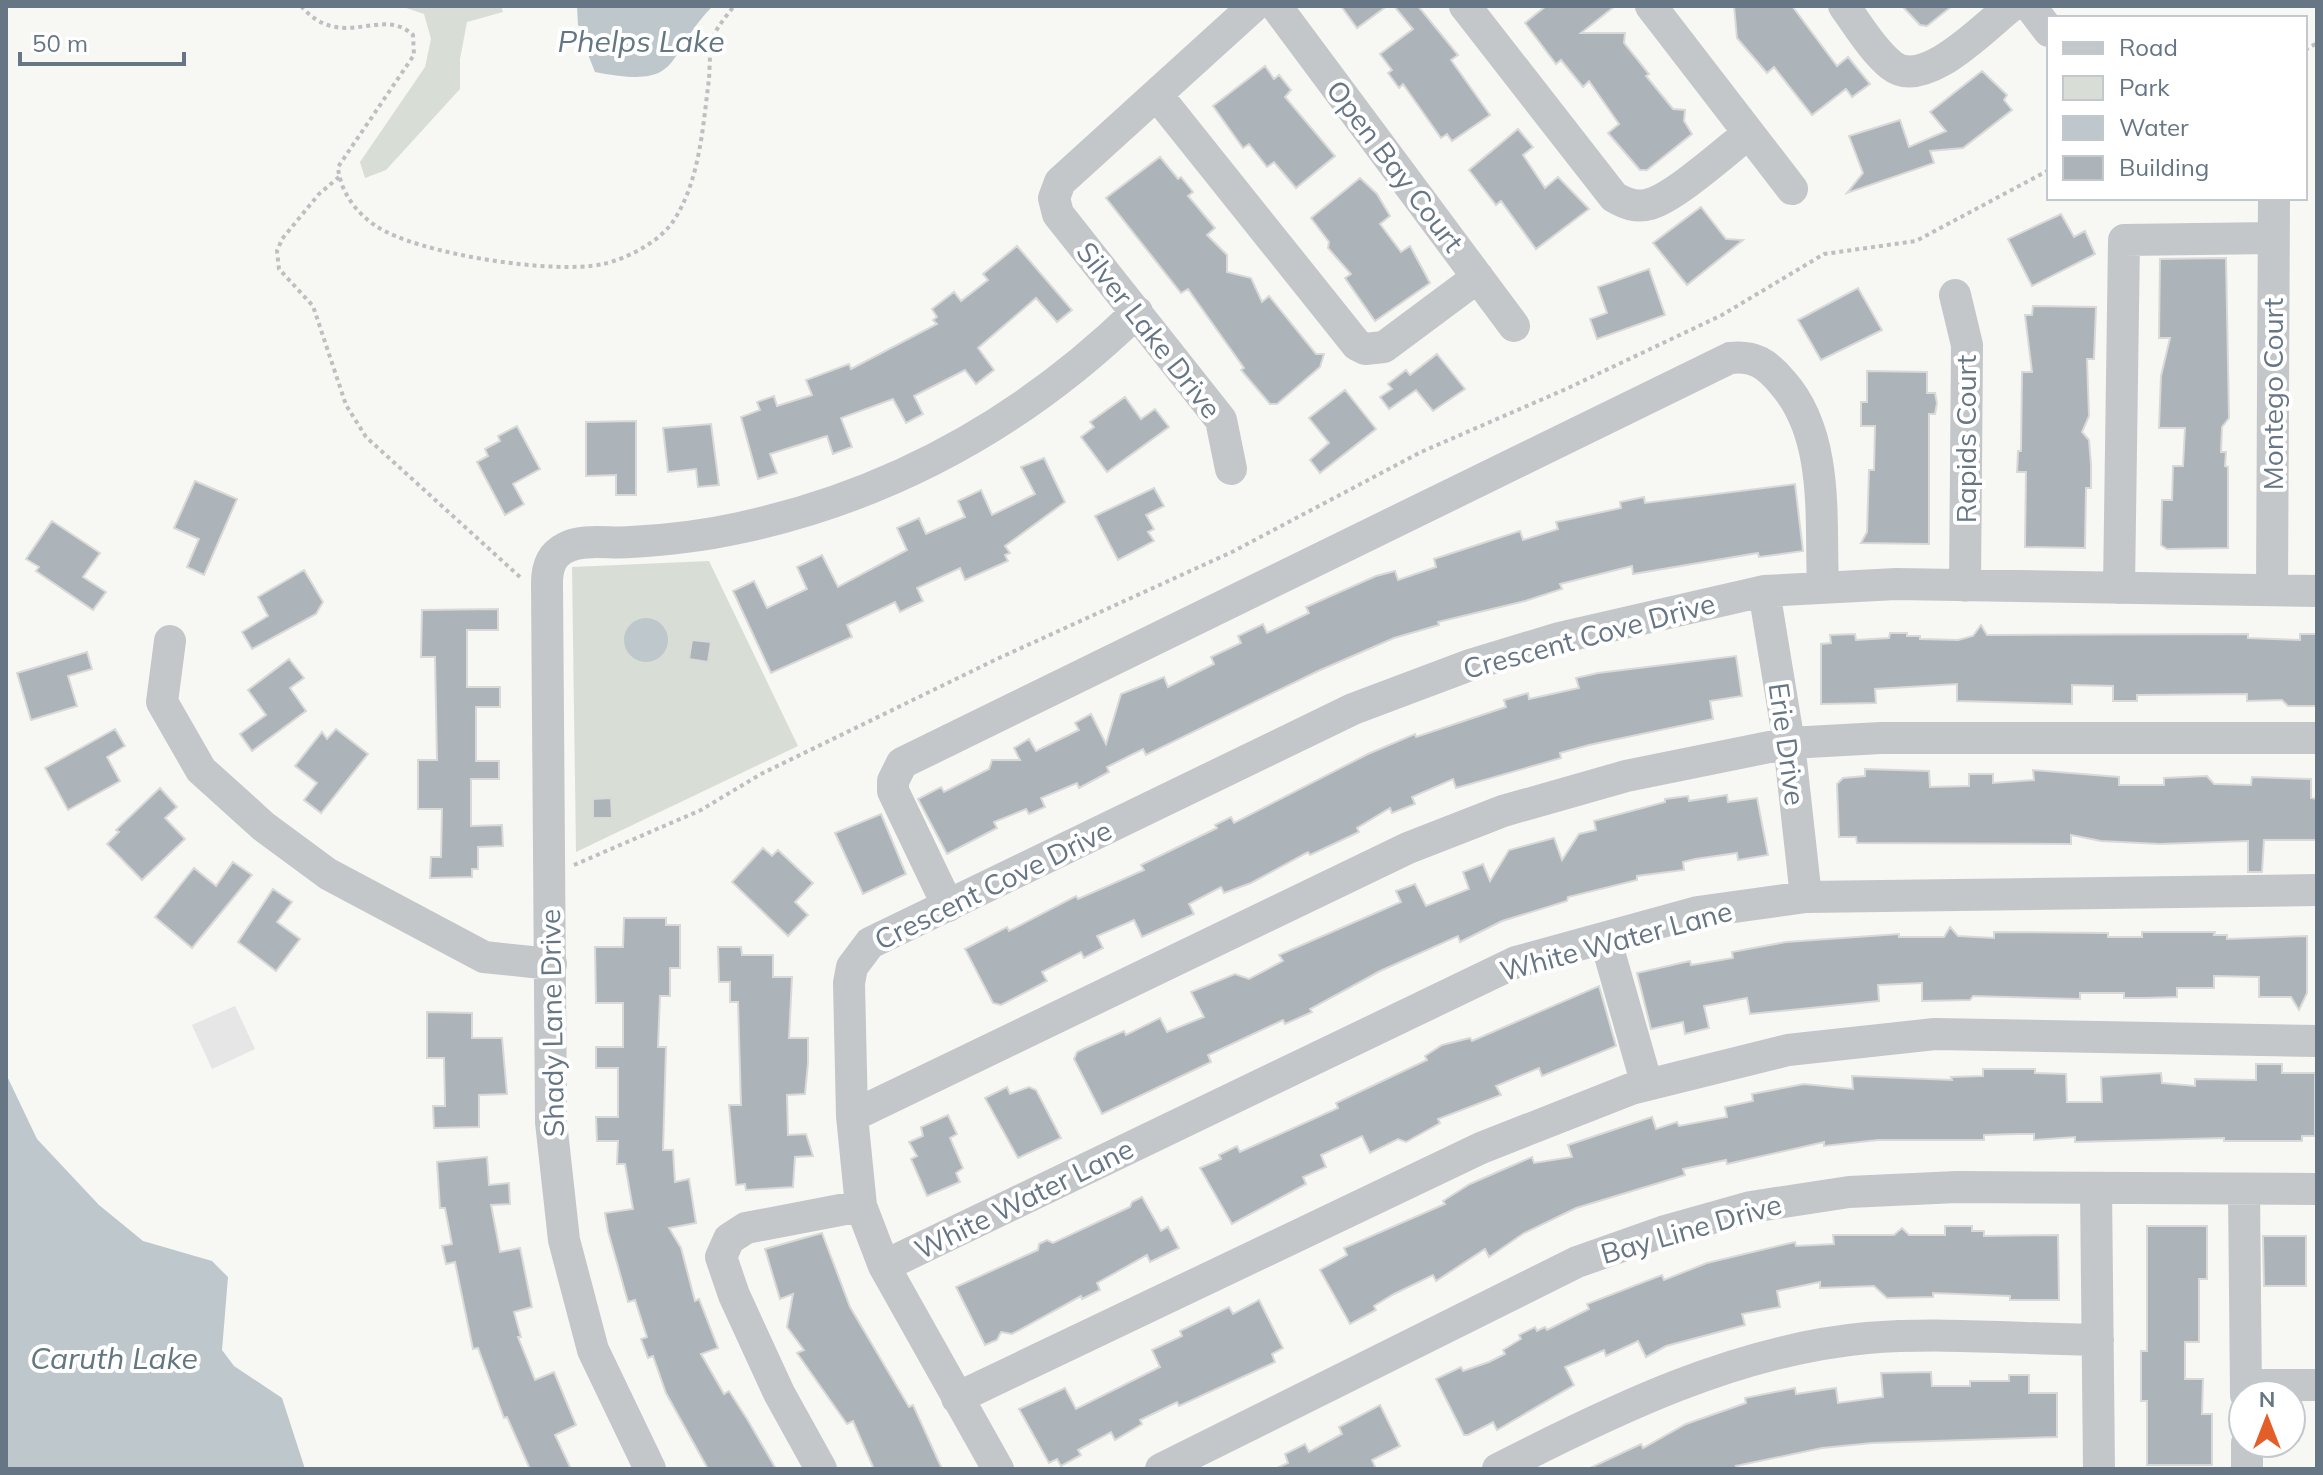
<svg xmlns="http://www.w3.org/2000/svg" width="2323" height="1475" font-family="Mulish,sans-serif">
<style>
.built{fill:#e5e6e5}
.green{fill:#d8ded5}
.water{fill:#bdc7cc}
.building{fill:#acb3b9;stroke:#d9d9d7;stroke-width:2}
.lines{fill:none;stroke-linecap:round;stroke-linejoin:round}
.path{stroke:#bdbfc1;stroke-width:4;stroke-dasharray:4 4;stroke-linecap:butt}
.minor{stroke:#c3c7ca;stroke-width:32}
.labels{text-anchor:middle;stroke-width:8;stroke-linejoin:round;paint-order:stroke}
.street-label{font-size:28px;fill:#667685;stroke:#fff}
.water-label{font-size:30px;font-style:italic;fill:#627781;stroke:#fff}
</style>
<rect width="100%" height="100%" fill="#f7f7f4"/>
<path class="built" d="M235 1006 255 1049 212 1069 192 1025Z"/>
<path class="green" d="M400 6H501L503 12 467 22 460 59V89L386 170 365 178 360 162 425 67 431 39 424 14Z
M709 561 798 746 576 852 572 567Z"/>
<path class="water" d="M577 6H713C662 57 687 90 595 72L587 52 595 51 597 44 578 25Z
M624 640a22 22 0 1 1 44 0a22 22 0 1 1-44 0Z
M6 1074 37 1139 99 1205 143 1241 212 1261 228 1277 222 1350 234 1366 282 1398 305 1469H6Z"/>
<path class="building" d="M1341 6H1387L1357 28Z
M1394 6H1418L1458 55 1451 60 1490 115 1452 141 1447 134 1441 138 1403 84 1399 88 1388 73 1392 70 1380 54 1413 29Z
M1546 6H1615L1581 33H1625L1624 43 1649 74 1646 76 1673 109 1685 110 1684 121 1692 134 1647 170H1640L1608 133 1619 124 1589 81 1583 87 1561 60 1556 64 1525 23Z
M1734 6H1792L1837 66 1848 57 1870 84 1852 97 1846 89 1812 115 1774 67 1767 73 1737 38Z
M1902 6H1952L1927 26 1920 25Z
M1265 66 1274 79 1279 75 1291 90 1285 97 1335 156 1296 188 1274 162 1267 167 1249 144 1243 148 1213 106Z
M1982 71 2007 95 2004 100 2012 110 1963 148 1930 151 1934 163 1847 193 1863 173 1849 136 1900 120 1909 147 1946 131 1930 112Z
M1518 129 1533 147 1523 155 1545 188 1558 177 1589 209 1536 249 1501 201 1496 205 1469 170Z
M1160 157 1178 179 1181 177 1193 192 1188 196 1215 228 1207 235 1227 255V272L1251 278 1262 302 1269 296 1316 354H1324L1320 367 1277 404H1270L1241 370 1244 368 1188 289 1181 293 1106 198Z
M1360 178 1377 194 1390 216 1380 224 1401 252 1410 246 1430 283 1375 321 1345 278 1351 274 1328 248 1329 242 1311 218Z
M1701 207 1726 239 1743 240 1687 285 1653 243Z
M2061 214 2074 237 2085 231 2095 254 2032 286 2008 239Z
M1017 246 1072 310 1057 322 1036 298 978 348 994 370 976 384 965 370 914 396 923 414 906 423 893 399 841 418 852 447 833 454 827 436 770 454 777 473 758 479 741 417 760 410 757 402 774 396 777 406 812 395 806 380 849 364 851 369 937 324 933 320 937 317 932 309 954 292 961 301 988 280 983 274Z
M2226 258 2229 418 2222 427 2221 452H2226L2225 466 2228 467V548L2167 549 2161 545 2162 500H2172L2173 466H2183L2185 428H2159L2161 376 2170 338H2159L2160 259Z
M1649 269 1665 315 1597 339 1590 319 1607 313 1598 287Z
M1858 288 1882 330 1821 360 1798 320Z
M2033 306 2096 307 2094 359H2087L2089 416 2082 432 2089 440 2091 465V488H2086L2085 548 2025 547 2026 472H2017L2018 451H2021L2022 372H2032L2025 315H2032Z
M1437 354 1465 389 1433 411 1416 390 1389 409 1380 397 1392 389 1388 384 1406 370 1410 375Z
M1867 371 1927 372V393H1935L1937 403 1935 414H1929V544L1861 543 1867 532 1869 470H1874L1875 426H1861V402H1867Z
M1345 390 1376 429 1320 473 1310 460 1329 443 1309 418Z
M1125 397 1141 419 1155 409 1169 427 1107 472 1081 437 1094 427 1090 422Z
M636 421V495H616V475L586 476V422Z
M711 424 719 485 698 487 696 469 668 472 663 428Z
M517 426 540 469 513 484 524 504 505 515 477 462 488 456 485 449 500 441 498 436Z
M1044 458 1065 502 1005 546 1010 553 1005 555 1008 561 965 580 960 568 917 588 923 601 900 612 895 602 847 625 852 637 771 673 733 591 754 581 767 608 807 589 797 567 822 555 838 587 907 550 897 528 919 518 926 534 965 517 958 501 981 490 992 515 1035 494 1021 467Z
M195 481 237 499 204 575 187 567 199 539 174 528Z
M1795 484 1803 551 1759 557 1758 553 1633 574 1632 566 1560 584 1562 589 1525 601 1438 622 1439 625 1394 638 1318 671 1146 755 1143 749 1107 767 1109 772 1079 788 1077 783 1041 798 1045 807 1029 814 1026 809 994 822 997 828 947 854 918 799 941 787 944 792 989 769 992 760H1020L1014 748 1029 739 1036 751 1079 730 1075 723 1091 714 1106 744 1121 694 1164 677 1168 687 1214 664 1211 657 1241 643 1238 636 1263 624 1267 633 1309 613 1306 607 1376 576 1395 571 1398 580 1436 567 1434 559 1520 531 1523 540 1558 529 1556 522 1621 508 1620 502 1644 497 1645 503Z
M1154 488 1164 506 1146 515 1154 529 1148 532 1154 541 1118 560 1095 516Z
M52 521 100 553 83 577 106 592 93 610 36 571 39 567 26 559Z
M304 570 323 602 316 614 252 649 242 632 268 616 258 597Z
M498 609V630H467V687H500V707H476V761H499V779H471V826L502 825 503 846 478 847V869H472V877L430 878 431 857H441L442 809H418V760H437L435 657H421L422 610Z
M1981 625 1987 635 2248 634V638L2300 640V634H2317V706H2288L2282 700 2247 701V694L2137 695V701H2113V686L2072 685V704L1957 701V684L1875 689 1876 703 1821 704V644L1831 643 1830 635 1855 634 1856 640 1889 638 1890 633H1907V636H1920V639L1958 640 1973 636Z
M692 640 711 642 708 662 689 659Z
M87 652 92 669 68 676 77 706 31 720 17 673Z
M1736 656 1742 696 1710 701 1713 719 1589 745 1560 753 1561 758 1456 788 1453 779 1412 797 1415 804 1392 813 1390 808 1357 828 1359 832 1310 855 1308 852 1251 883 1224 893 1221 887 1189 904 1194 914 1160 929 1142 937 1134 920 1097 936 1103 948 1084 958 1081 952 1042 972 1047 981 1001 1005 993 1003 965 949 1007 927 1009 931 1076 896 1078 899 1144 870 1141 865 1217 828 1215 825 1231 817 1234 823 1368 754 1415 734 1416 737 1506 707 1504 700 1528 693 1529 699 1579 688 1576 678 1598 673Z
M289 659 304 678 290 688 306 711 252 751 240 734 266 715 248 690Z
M115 729 125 746 107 757 120 781 68 810 45 768Z
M336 729 368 754 321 813 304 800 317 783 295 766 322 732 327 739Z
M1865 769 1929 771 1930 787 1969 786V774H1993V783L2034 780 2033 770 2119 777V785H2164V778L2207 776 2214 784 2251 785 2252 777 2311 779V798L2317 799V840H2264L2262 872H2248V841L2160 844 2101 841 2071 835V844L1857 843 1856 837H1839L1837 784 1843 778 1865 776Z
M160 788 177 807 165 818 185 839 142 880 107 844 119 832 116 830Z
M1727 795 1728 802 1757 798 1768 855 1738 860 1737 853 1695 859 1683 862 1684 870 1637 876V880L1568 897 1567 901 1502 921 1460 942 1458 936 1380 971 1310 1009 1312 1012 1285 1024 1283 1020 1208 1055 1211 1062 1102 1114 1074 1059 1077 1052 1085 1048 1124 1031 1126 1035 1160 1018 1167 1032 1204 1017 1191 992 1235 974 1249 979 1283 961 1279 955 1401 902 1396 891 1415 884 1426 906 1469 889 1463 872 1483 864 1490 881 1509 850 1554 838 1562 860 1579 834 1596 830 1594 821 1665 802V799L1688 796 1689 801Z
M611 798 612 818H593V799Z
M881 814 906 874 863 894 835 833Z
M763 848 772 856 778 850 813 883 795 902 808 915 788 936 732 882Z
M233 862 252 875 192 948 155 917 194 868 216 886Z
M273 889 292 902 277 922 300 939 276 971 238 942Z
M624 918H666V925H680V968H670V996H660L658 1047H666L663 1150H673L675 1182 689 1179 696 1223 669 1228 681 1248 695 1301 699 1299 718 1348 701 1354 724 1394 729 1391 747 1419 776 1469H708L666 1393 653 1356 648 1358 641 1339 647 1337 635 1300 628 1302 608 1231 605 1213 633 1209 625 1164H617L618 1141H597L596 1117H618V1068H596V1047H623V1003H596L595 947H623Z
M1950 927 1958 936 1994 938V932L2108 933V937H2142V932H2215L2214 935H2227V939L2307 936V993L2299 1010 2291 997H2259V977L2214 976V988H2177V997L2146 998H2124V993H2080V999L1973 996 1970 1000 1922 1001V983L1878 985 1879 1001 1750 1014 1747 998 1704 1006 1709 1028 1685 1034 1683 1022 1651 1029 1637 973 1690 961 1691 965 1733 958 1732 952 1786 942 1899 934V937H1944Z
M718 947H741L742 955H773V977H792L789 1038H808V1063L805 1094 787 1095 788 1135 806 1134 813 1156 795 1157 793 1187 746 1190 745 1184 736 1185 729 1105H741L738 1002H730V982H719Z
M1599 986 1616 1046 1542 1076 1539 1068 1496 1086 1501 1095 1438 1119 1440 1123 1406 1142 1398 1139 1370 1153 1362 1136 1321 1155 1326 1167 1303 1177 1306 1184 1232 1224 1200 1168 1221 1159 1219 1155 1237 1146 1240 1152 1338 1108 1336 1103 1427 1060 1425 1056 1442 1045 1470 1038 1472 1041Z
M427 1012 472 1013V1038H502L507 1094 479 1095V1127L434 1128 433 1106H445L444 1058H427Z
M2256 1064H2282V1073H2315V1136H2302V1141H2224V1138L2075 1142V1137L2034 1140V1134H2018L1984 1135V1140H1878L1824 1146V1142L1727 1164 1726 1160 1683 1169 1685 1175 1576 1208 1524 1233 1489 1257 1485 1249 1436 1281 1433 1275 1394 1294 1374 1306 1376 1310 1350 1324 1320 1270 1347 1255 1344 1248 1445 1204 1443 1201 1470 1184 1532 1157 1534 1163 1572 1157 1568 1145 1652 1117 1656 1129 1677 1122 1679 1126 1727 1117 1725 1107 1753 1101 1752 1094 1804 1084 1853 1089 1852 1076 1952 1080 1951 1077 1983 1076V1069H2035V1073L2066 1074 2067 1102H2102L2101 1077 2161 1073 2162 1083 2195 1086V1079L2256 1080Z
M1007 1087 1010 1094 1029 1087 1036 1090 1061 1138 1018 1158 985 1098Z
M948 1115 957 1134 950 1138 963 1168 956 1173 960 1182 927 1196 911 1159 917 1156 909 1142 923 1136 921 1127Z
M487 1157 489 1185 509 1183 510 1204 491 1205 500 1252 520 1248 532 1307 514 1312 521 1337H518L535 1380 554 1372 576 1425 555 1435 571 1469H530L507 1417 504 1418 478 1348 473 1349 455 1262 446 1264 442 1246 452 1244 445 1208H440L437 1162Z
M1142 1197 1161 1231 1168 1227 1179 1248 1150 1262 1147 1255 1097 1283 1100 1290 1082 1299 1081 1296 1012 1334 1001 1332 997 1340 985 1345 956 1287 1038 1250 1039 1244 1047 1240 1053 1243 1130 1207 1132 1202Z
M1945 1226H1972V1231H1984V1236L2058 1235 2059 1300H2010V1296L1933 1293V1297L1887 1298 1874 1286 1820 1288V1282L1777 1291 1780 1307 1742 1314 1745 1325 1666 1346 1646 1357 1638 1341 1606 1356 1604 1350 1565 1367 1574 1385 1497 1430 1493 1422 1468 1435H1464L1436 1379 1461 1367 1463 1371 1489 1362 1505 1354 1503 1350 1521 1339 1519 1335 1535 1327 1537 1331 1545 1327 1547 1330 1589 1309 1587 1304 1662 1275 1664 1280 1707 1263 1795 1242 1796 1246 1834 1244 1833 1235H1894L1902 1228 1909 1235H1945Z
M2147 1226H2207V1279H2199V1342H2185V1379H2203L2202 1414H2212V1465H2147V1401H2141V1351H2147Z
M822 1233 850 1307 909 1407 913 1405 942 1469H874L853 1421 847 1424 797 1353 804 1350 787 1327 793 1294 780 1299 765 1249Z
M2263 1236H2306V1286H2264Z
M1259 1300 1283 1348 1272 1354 1275 1362 1179 1406 1177 1402 1140 1420 1142 1424 1115 1440 1111 1432 1078 1450 1081 1455 1061 1466 1057 1459 1049 1463 1019 1409 1065 1388 1076 1409 1160 1367 1152 1350 1182 1336 1180 1331 1229 1307 1233 1314Z
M1931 1372 1932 1386H1970V1381H2009V1375H2029V1393H2057V1437L1872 1443 1822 1448 1736 1466 1738 1469H1588L1641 1444 1643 1448 1686 1424 1746 1403 1745 1398 1795 1388 1796 1394 1836 1388 1838 1403 1883 1397 1881 1373Z
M1380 1405 1400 1446 1372 1460 1376 1469H1275L1288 1463 1285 1454 1305 1444 1309 1452 1342 1434 1339 1427Z"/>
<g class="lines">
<path class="path" d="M301 6C342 53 381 5 413 35L414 55 338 167C340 191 356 213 376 226 417 254 555 275 603 264 627 259 661 241 674 220 700 180 703 125 709 79 710 65 709 43 716 31 721 22 728 14 734 6
M2305 50 2317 43
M339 177 319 194 282 239 277 251 279 269 313 306 346 405 366 437 520 577
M574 865 701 810 761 774 997 659 1232 552 1421 452 1566 389 1722 315 1824 254 1916 241 2049 170"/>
<path class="minor" d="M1276 6 1514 326
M1465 6 1614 197C1626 204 1637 208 1650 204 1675 197 1726 151 1749 133
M1651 6 1792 189
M1844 6C1858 25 1872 49 1891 65 1924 92 1984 27 2011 6
M2030 6 2049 31
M1157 95 1357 345 1365 349 1384 347 1478 277
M1955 295 1967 345 1965 586
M1231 469 1221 420 1058 214 1054 198 1060 182 1254 6
M2119 588 2124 240 2273 238
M2272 590 2274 198
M1764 591 1789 743 1806 897
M170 641 162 702 201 770 263 826 328 874 484 957 551 964
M948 906 893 791V781L902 763 1730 358C1754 355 1767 364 1782 382 1830 436 1820 519 1823 588
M1605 938 1647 1085
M852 1116 1408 848 1503 811 1626 776 1789 743 1881 738H2317
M2096 1188 2099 1469
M2244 1189 2246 1395
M884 1266 1516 962 1698 912 1806 897 2317 890
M2246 1385H2317
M957 1398 1481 1148 1631 1089 1788 1050 1935 1034 2317 1041
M2247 1443V1469
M650 1469 593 1350 564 1240 551 1122 547 583C547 568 551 555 565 548 583 538 610 544 631 542 667 540 703 536 739 528 893 495 1025 421 1137 312
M821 1469 779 1393 734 1295 721 1257 729 1239 746 1228 861 1206
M998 1469 884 1266 861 1206 852 1116 849 983 852 967 870 943 1353 709 1470 665 1559 638 1764 591 1896 584 2317 591
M1161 1469 1577 1262 1662 1232 1751 1207 1849 1192 1957 1187 2317 1189
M1498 1469C1613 1410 1736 1350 1867 1338 1943 1332 2022 1339 2098 1340"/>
</g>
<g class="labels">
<g class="street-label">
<text transform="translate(1395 166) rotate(53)" y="10">Open Bay Court</text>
<text transform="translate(1149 330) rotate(52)" y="10">Silver Lake Drive</text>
<text transform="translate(2273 394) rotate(-90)" y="10">Montego Court</text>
<text transform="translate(1966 439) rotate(-90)" y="10">Rapids Court</text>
<text transform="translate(1589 636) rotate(-15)" y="10">Crescent Cove Drive</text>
<text transform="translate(1787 744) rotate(82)" y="10">Erie Drive</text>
<text transform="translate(993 885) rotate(-26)" y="10">Crescent Cove Drive</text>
<text transform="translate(1616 941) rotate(-15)" y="10">White Water Lane</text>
<text transform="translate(552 1023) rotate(-91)" y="10">Shady Lane Drive</text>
<text transform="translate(1024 1199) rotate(-26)" y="10">White Water Lane</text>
<text transform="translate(1691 1229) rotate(-16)" y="10">Bay Line Drive</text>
</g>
<g class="water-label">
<text x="641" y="52">Phelps Lake</text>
<text x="114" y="1369">Caruth Lake</text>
</g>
</g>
<rect width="2323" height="1475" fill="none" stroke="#667685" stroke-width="16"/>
<rect x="2047" y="16" width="260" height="184" fill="#ffffff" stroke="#c2c8ce" stroke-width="2"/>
<rect x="2063" y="42" width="40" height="12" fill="#c3c7ca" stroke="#c2c8ce" stroke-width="2"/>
<text x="2119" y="56" font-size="24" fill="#667685">Road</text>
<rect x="2063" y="76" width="40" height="24" fill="#d8ded5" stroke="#c2c8ce" stroke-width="2"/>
<text x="2119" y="96" font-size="24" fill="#667685">Park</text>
<rect x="2063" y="116" width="40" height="24" fill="#bdc7cc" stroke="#c2c8ce" stroke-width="2"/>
<text x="2119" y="136" font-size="24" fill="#667685">Water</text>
<rect x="2063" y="156" width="40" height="24" fill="#acb3b9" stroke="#c2c8ce" stroke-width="2"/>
<text x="2119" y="176" font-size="24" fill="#667685">Building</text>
<g transform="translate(2267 1419)"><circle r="38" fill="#ffffff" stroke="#c2c8ce" stroke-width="2"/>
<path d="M0-6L14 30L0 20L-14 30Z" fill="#e45e28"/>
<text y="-12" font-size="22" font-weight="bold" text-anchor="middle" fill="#667685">N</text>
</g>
<path d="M20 52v12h164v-12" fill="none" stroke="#667685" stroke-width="4"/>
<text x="32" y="52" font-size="24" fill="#667685" stroke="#ffffff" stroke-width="6" paint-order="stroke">50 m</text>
</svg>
